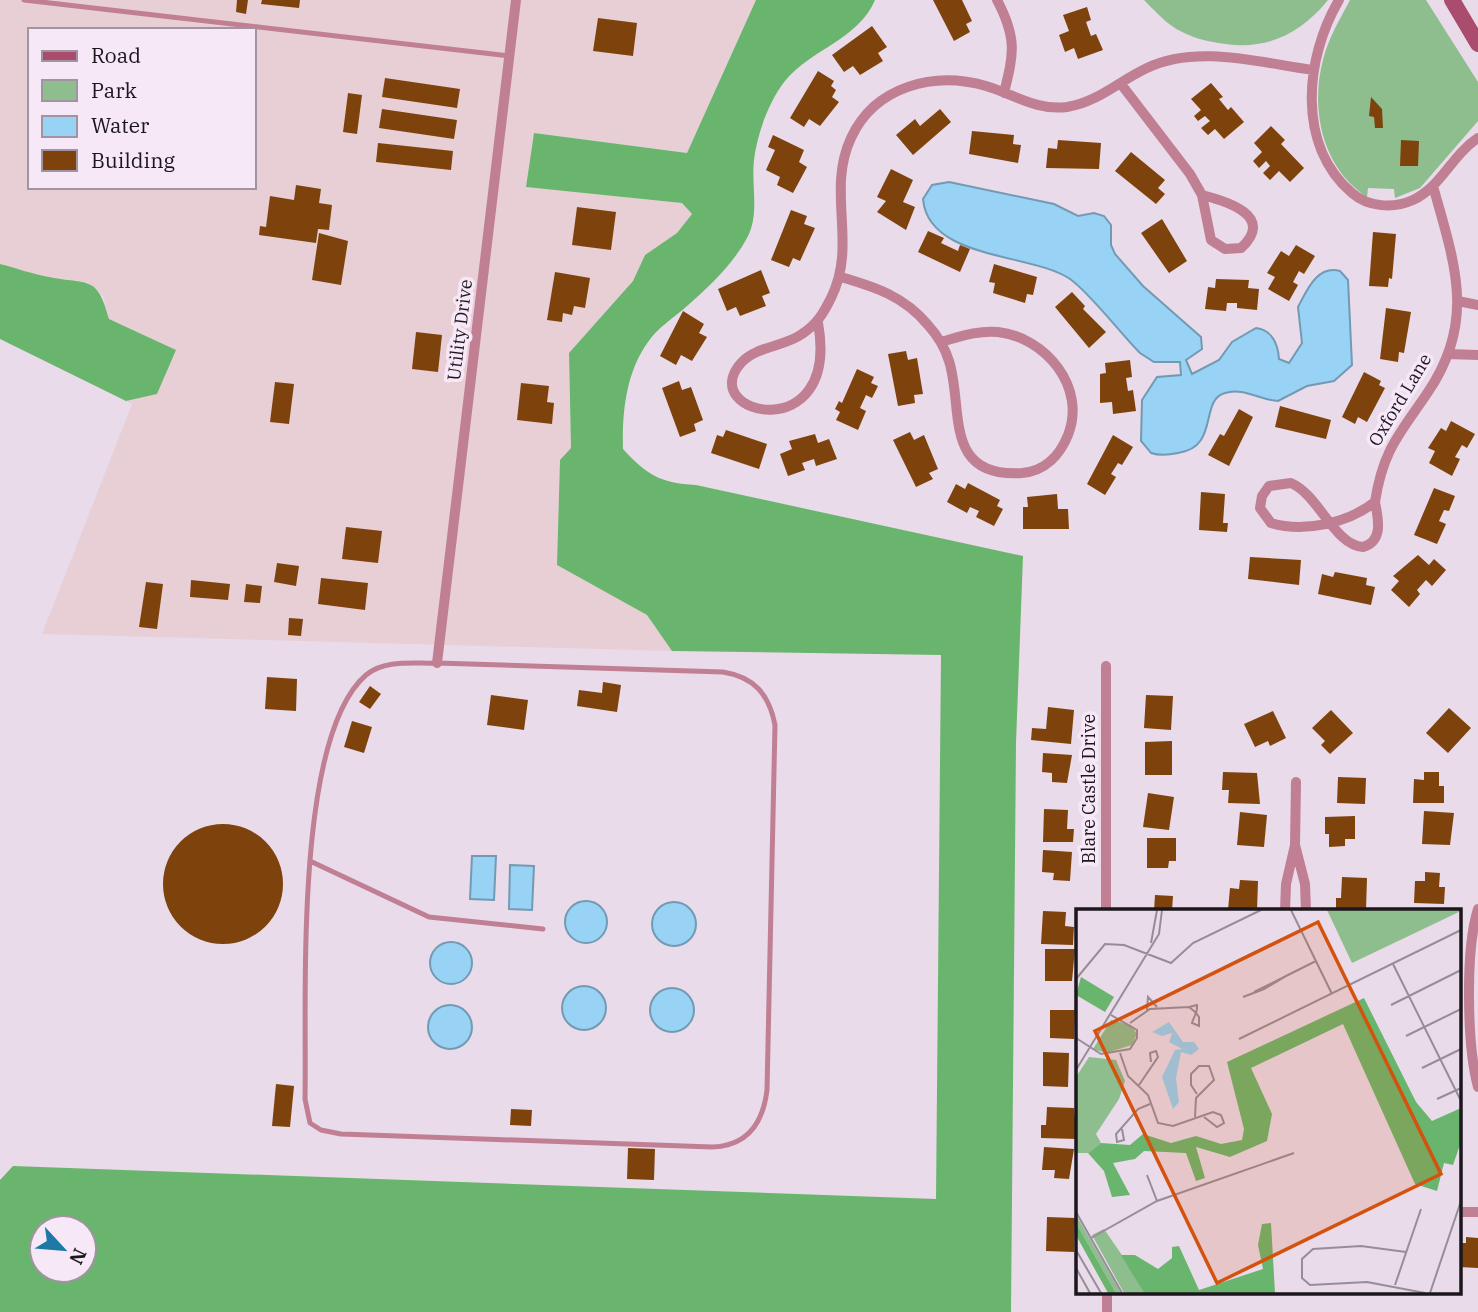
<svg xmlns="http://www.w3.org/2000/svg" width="1478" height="1312" font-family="'IBM Plex Serif',serif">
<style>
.commercial{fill:#e8cfd6;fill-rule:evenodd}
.green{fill:#8ebd8e}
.forest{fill:#6ab56d;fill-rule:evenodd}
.water{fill:#98d2f4;stroke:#739ab3;stroke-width:2}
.building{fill:#7e430c}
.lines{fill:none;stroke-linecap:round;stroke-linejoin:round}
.lane{stroke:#c07f93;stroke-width:5}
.street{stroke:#c07f93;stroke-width:10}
.secondary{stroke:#aa4c6e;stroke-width:16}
.labels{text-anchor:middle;stroke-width:7;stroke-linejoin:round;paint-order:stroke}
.street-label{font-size:18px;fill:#1c171c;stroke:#f7e8f7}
.inset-road{fill:none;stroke:#978d98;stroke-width:2}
.view{fill:#d4520e;fill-opacity:0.15;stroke:#d4520e;stroke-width:3.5}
.inset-edge{fill:none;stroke:#1c171c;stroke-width:3.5}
</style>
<rect width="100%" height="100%" fill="#e9dbea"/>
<path class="commercial" d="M0 0H756L687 153 534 133 526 186 682 203 692 214 677 233 645 255 633 281 569 353 571 448 560 460 557 565 647 615 672 651 42 634 132 404 126 401 157 394 176 350 109 319 103 296 87 282 49 278 0 264ZM30 30H254V187H30Z"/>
<path class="green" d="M1144 0H1328C1297 38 1261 52 1213 42 1200 40 1183 34 1172 26 1162 19 1153 9 1144 0Z
M1350 0H1426L1478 82V121L1420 188 1395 198 1394 189 1368 188 1367 197C1322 168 1310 109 1323 60 1328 39 1340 19 1350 0Z"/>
<path class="forest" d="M756 0H875C858 40 811 49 785 81 769 101 757 134 754 160 751 185 760 215 747 238 733 264 709 287 687 306 675 317 657 328 648 342 626 372 622 413 623 449 647 475 660 483 696 485L1023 556 1016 743 1011 1312H0V1180L13 1166 936 1199 941 655 672 651 647 615 557 565 560 460 571 448 569 353 633 281 645 255 677 233 692 214 682 203 526 187 534 133 687 153ZM42 1228H84V1270H42Z
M0 264C16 268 32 274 49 277 88 285 97 274 109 319L176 350 157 394 126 401 0 339Z"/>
<path class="water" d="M949 182 1054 204 1078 216 1094 213 1104 216 1111 225V245L1115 254 1143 286 1201 337 1202 349 1186 360 1192 374 1219 360 1232 342 1256 328C1272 330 1278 344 1279 359L1289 363 1302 343 1298 307C1307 290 1317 265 1340 271L1348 280 1352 365 1334 381 1307 386 1278 401C1260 400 1243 387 1225 393 1199 400 1220 447 1178 453 1169 455 1160 456 1151 453L1141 441 1142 400 1157 377 1181 375 1180 362H1154L1140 353C1121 334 1089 292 1070 279 1032 253 928 260 923 199L932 185Z
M472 856H496L494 900 470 899Z
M510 865 534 866 532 910 509 909Z
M565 922a21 21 0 1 1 42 0a21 21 0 1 1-42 0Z
M652 924a22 22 0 1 1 44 0a22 22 0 1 1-44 0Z
M430 963a21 21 0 1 1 42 0a21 21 0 1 1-42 0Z
M562 1008a22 22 0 1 1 44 0a22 22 0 1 1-44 0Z
M650 1010a22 22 0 1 1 44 0a22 22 0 1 1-44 0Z
M428 1027a22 22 0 1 1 44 0a22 22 0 1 1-44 0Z"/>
<path class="building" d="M237 0H248L246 14 236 12Z
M262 0H300L299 8 261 4Z
M933 0H962L972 21 966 24 970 32 954 41Z
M1087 7 1091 20 1086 22 1091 36 1096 34 1103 50 1078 59 1074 48 1065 52 1059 35 1069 31 1063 15Z
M598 18 637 23 633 56 593 51Z
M872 26 887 47 878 53 883 61 860 75 853 66 844 72 832 55Z
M818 71 834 81 831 86 836 90 832 97 839 102 820 126 809 119 804 127 790 118Z
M385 78 460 89 457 108 382 97Z
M1211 83 1223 97 1219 99 1228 110 1231 107 1244 122 1224 139 1215 129 1208 135 1201 128 1210 121 1205 116 1198 121 1194 116 1201 110 1191 99Z
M348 93 362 95 357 134 343 132Z
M1371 97 1382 109 1383 128H1375L1374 117 1369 116Z
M382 109 457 120 454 139 379 128Z
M940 109 951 122 913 155 896 135 915 119 920 126Z
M1271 126 1285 140 1281 144 1304 168 1290 182 1279 171 1270 180 1263 173 1270 166 1266 161 1259 168 1253 161 1262 152 1254 143Z
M972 131 1014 135 1013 144 1021 145 1018 163 969 154Z
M773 135 804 150 799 162 807 167 793 193 777 185 780 177 766 170 775 150 768 147Z
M1058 140 1101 143 1099 169 1046 168 1048 148 1057 149Z
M1401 140 1419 141 1418 166H1400Z
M378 143 453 151 451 170 376 162Z
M1131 152 1165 180 1158 188 1165 194 1156 204 1115 171Z
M891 169 913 180 903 202 915 207 906 230 877 212 886 201 877 197Z
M296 185 321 189 319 203 332 205 329 230 318 229 316 243 259 235 260 226 266 227 270 196 294 200Z
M577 207 616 212 611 250 572 245Z
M791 210 807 216 804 224 815 228 800 261 793 258 789 267 771 260Z
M1162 219 1187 261 1169 273 1141 233Z
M928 231 944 238 941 243 958 251 960 245 970 249 960 272 918 252Z
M1373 232 1396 234 1392 279 1389 278 1388 287 1369 286Z
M319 233 348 241 341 285 312 280Z
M1296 245 1315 256 1304 274 1299 271 1293 282 1298 285 1289 301 1268 289 1275 277 1267 273 1281 251 1289 256Z
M994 264 1037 277 1033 295 1027 294 1025 303 993 293 995 283 989 282Z
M761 270 770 293 762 296 766 306 740 316 736 307 727 311 718 289Z
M555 272 590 278 585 308 574 306 572 315 563 313 562 322 547 320Z
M1216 279 1249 280 1248 288 1259 289 1257 310 1237 308V303H1227L1226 311 1205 309 1208 287 1215 288Z
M1072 292 1085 306 1083 309 1106 332 1089 348 1055 307Z
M1386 308 1411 312 1404 353 1399 352 1398 362 1380 359Z
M683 311 704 324 699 333 707 337 692 361 681 355 676 365 660 356Z
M416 332 442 335 438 372 412 369Z
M906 351 908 360 917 358 923 394 914 395 915 403 898 406 888 354Z
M1130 360 1132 377 1126 378 1128 391 1133 390 1136 411 1113 414 1112 402 1100 403V374L1106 373 1105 363Z
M857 369 874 377 871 383 878 386 872 398 866 395 860 408 866 411 858 430 836 420 840 412 835 409 839 401 842 403Z
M1364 372 1381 381 1379 385 1385 388 1367 422 1358 417 1355 424 1342 417Z
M679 381 682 390 691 387 703 420 694 424 696 431 680 437 662 388Z
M275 382 294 384 289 424 270 422Z
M521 383 549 386 547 402 554 403 552 424 517 420Z
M1280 406 1331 420 1326 439 1275 427Z
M1239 409 1253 417 1229 466 1208 455 1220 434 1224 436Z
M1451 421 1475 434 1467 448 1462 445 1455 457 1460 459 1452 476 1429 463 1435 451 1428 448 1441 428 1446 431Z
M726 430 767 444 759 469 711 453 717 435 723 437Z
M910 432 914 440 924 435 938 469 929 473 933 479 916 487 893 440Z
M815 434 818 443 829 439 837 459 816 466 814 459 802 463 805 470 788 476 780 454 792 449 789 441Z
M1113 435 1133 447 1122 465 1118 463 1111 474 1116 477 1105 495 1087 484Z
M968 483 1000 500 997 506 1003 509 994 526 976 517 979 511 970 507 967 513 947 502 956 484 965 489Z
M1434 488 1455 496 1449 511 1444 510 1439 521 1446 524 1437 544 1414 535Z
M1201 492 1225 494 1223 523H1228L1227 532 1199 530Z
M1057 494 1058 509H1068L1069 529H1023V507H1028L1027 497Z
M346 527 382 531 378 563 342 559Z
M1418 555 1429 565 1434 559 1446 570 1432 586 1426 580 1417 590 1420 594 1409 607 1391 590 1399 581 1393 576Z
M1250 557 1301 560 1299 585 1248 579Z
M277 563 299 566 296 586 274 582Z
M1335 572 1367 578 1366 585 1375 587 1371 605 1318 594 1322 574 1333 577Z
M321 578 368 583 365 610 318 604Z
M191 580 230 584 228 600 190 597Z
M146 582 163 584 157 629 139 627Z
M246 584 262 586 260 603 244 602Z
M289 618 303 619 301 636 288 635Z
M267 677 297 679 296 711 265 709Z
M603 682 621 685 617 712 577 706 579 690 602 693Z
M370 686 381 694 370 709 359 702Z
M491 695 528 700 524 730 487 725Z
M1146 695 1173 696 1171 730 1144 728Z
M1048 707 1074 710 1071 744 1031 740 1032 728 1046 729Z
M1449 708 1471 728 1448 753 1426 733Z
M1331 710 1353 733 1330 754 1321 745 1325 741 1312 728Z
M1273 711 1286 738 1270 746 1268 741 1255 747 1244 724Z
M352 721 372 727 364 753 344 747Z
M1172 741V775H1145V742Z
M1043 753 1072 755 1067 783 1052 782V773L1042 772Z
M1223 772 1257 773 1260 804 1228 803 1229 790H1222Z
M1424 772H1439V786H1444V803H1413L1414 779 1424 780Z
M1338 777 1366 778 1365 804 1337 803Z
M1148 793 1174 797 1169 830 1143 827Z
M1044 809 1068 810 1067 829H1074L1073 842H1043Z
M1424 811 1454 813 1450 845 1422 844Z
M1240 812 1267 815 1264 847 1237 845Z
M1355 816V839H1345V846L1329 847V834H1325V817Z
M163 884a60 60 0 1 1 120 0a60 60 0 1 1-120 0Z
M1147 838H1176V861H1169L1168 868H1147Z
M1043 850 1072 852 1070 881 1053 880 1054 873 1042 872Z
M1425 872 1440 873 1439 887H1445L1444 904 1414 903 1415 881H1425Z
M1342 877 1367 878 1366 910 1336 911V898H1341Z
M1240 880 1258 881 1257 911 1228 910 1230 888 1239 889Z
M1155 895 1173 896 1172 911H1154Z
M1043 911 1066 912 1065 926 1074 927 1073 945 1041 944Z
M1045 949H1075L1072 981H1045Z
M1050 1010H1075L1074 1039 1050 1038Z
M1043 1052 1069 1053 1068 1087 1043 1086Z
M276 1084 294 1086 290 1127 272 1126Z
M1047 1107 1074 1108 1077 1139 1041 1138V1125H1046Z
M511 1109 532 1110 531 1126 510 1125Z
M1044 1147 1074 1149 1069 1179 1054 1178 1055 1170H1042Z
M628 1148 655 1149 654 1180 627 1179Z
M1047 1217 1075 1218 1074 1252 1046 1251Z
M1466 1237 1478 1238V1268L1459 1267V1243H1466Z"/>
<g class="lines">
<path class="lane" d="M24 0 510 56
M437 663 723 672C754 677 769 694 775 725L767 1090C763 1123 748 1146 712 1147L341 1134 321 1130 310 1123 305 1099C307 1005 293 738 366 675 385 659 414 664 437 663Z
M310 861 429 917 543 929"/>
<path class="street" d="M997 0C1017 38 1014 53 1004 93
M1339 0C1305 58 1296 145 1352 193 1368 207 1393 209 1413 200 1441 187 1452 155 1478 138
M1121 84 1190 174 1202 195 1211 240 1225 249 1241 248C1276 216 1226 201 1202 195
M841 277C875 287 904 296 928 325 937 335 945 348 949 361 964 408 942 478 1022 473 1045 471 1060 455 1068 435 1087 387 1045 337 998 332 978 330 959 337 941 342
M1458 301 1478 305
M818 323C841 449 695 415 741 363 756 346 784 347 802 334 817 324 823 314 831 298 858 244 826 192 851 138 875 86 934 71 986 86 1013 94 1037 111 1067 107 1098 102 1119 81 1147 68 1197 44 1261 63 1313 70
M1448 354 1478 355
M1375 502C1378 518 1384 541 1363 547 1334 545 1319 495 1291 483L1269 486 1262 496 1260 508 1271 523C1304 533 1348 523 1375 502 1383 449 1400 434 1428 392 1477 320 1454 262 1433 186
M437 663 516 0
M1106 666V911
M1296 782 1295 845 1305 884 1306 911
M1478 909C1465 950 1467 1046 1478 1087
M1285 911 1286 884 1295 845
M1459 1212H1478
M1107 1293V1312"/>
<path class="secondary" d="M1452 0 1478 44"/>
</g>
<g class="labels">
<g class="street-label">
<text transform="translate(460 330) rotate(-83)" y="6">Utility Drive</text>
<text transform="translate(1400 400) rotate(-59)" y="6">Oxford Lane</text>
<text transform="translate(1089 789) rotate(-90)" y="6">Blare Castle Drive</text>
</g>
</g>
<g transform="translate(1076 909)">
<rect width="385" height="385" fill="#e9dbea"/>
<path d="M251 1H385V2L276 54ZM35 111 55 116 61 125 56 136 30 144 17 140ZM13 148 40 151 49 172 43 190 20 225 25 234 12 244H0V168ZM0 306 45 384H40L0 314ZM28 320 50 352 68 384H48L16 326Z" fill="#8ebd8e"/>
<path d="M5 68 38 88 29 103 0 86ZM288 89 340 193 356 212 385 199V233L377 256 368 254 361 282 339 275 267 115 175 159 196 205 191 232 154 248 120 238 129 269 120 272 110 244 68 242 59 250 37 254 54 286 36 288 28 262 12 244 25 234 54 236 67 225 95 234 120 227 145 235 166 231 168 220 151 153ZM0 314 40 384H32L22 366 0 326ZM195 314 199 384H68L45 346H59L82 360 96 349V338L103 337 123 381 187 360 182 336 186 315Z" fill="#6ab56d"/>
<path d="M93 113 107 133H118L123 140 115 146 105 143 100 169 103 193 97 200 86 168 99 141 106 140 93 133 96 124 86 127 76 123Z" fill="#98d2f4"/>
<path class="inset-road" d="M215 1 256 85M206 30 171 47 225 21M75 34 81 1M317 55 385 192M151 57 171 47M212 66 240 52M0 70 29 35 48 36 95 54 117 34 185 1M167 88 188 80 212 66 178 83M315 96 385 61M71 101 72 88 81 98M54 114 74 100 113 98 118 102 120 104 123 108V117L116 114 117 111 120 104 121 100V96L113 98M330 127 385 100M0 129 25 145 54 140 61 129V121L35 106M163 130 385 21M44 144 52 167 72 186 82 214 97 217 137 203 145 206 148 214 141 218 128 208M346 159 385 140M0 161 83 25 86 1M63 176 82 148 80 142 74 144 75 153M361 190 385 179M119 208 120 189 138 171 133 157H123L115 165V176L121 185M46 220 48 231 41 233 40 225 62 200 74 195M71 266 81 292M0 303 46 384M15 329 81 292 218 244M0 341 25 384M330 343 285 337 237 340 226 350V369L234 376 291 373 349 384M0 359 14 384M319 376 345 300M354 384 385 292"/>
<path class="view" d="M242 13 365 265 141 374 19 122Z"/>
<rect width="385" height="385" class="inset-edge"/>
</g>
<rect x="28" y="28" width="228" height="161" fill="#f7e8f7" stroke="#9f949f" stroke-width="2"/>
<rect x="42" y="51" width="35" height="10" fill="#aa4c6e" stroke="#9f949f" stroke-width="2"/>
<text x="91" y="63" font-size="21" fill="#1c171c">Road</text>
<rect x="42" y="80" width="35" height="21" fill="#8ebd8e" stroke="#9f949f" stroke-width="2"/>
<text x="91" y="98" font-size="21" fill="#1c171c">Park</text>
<rect x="42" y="116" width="35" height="21" fill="#98d2f4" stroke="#9f949f" stroke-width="2"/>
<text x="91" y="133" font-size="21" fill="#1c171c">Water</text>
<rect x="42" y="150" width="35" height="21" fill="#7e430c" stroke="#9f949f" stroke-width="2"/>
<text x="91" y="168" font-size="21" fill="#1c171c">Building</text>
<g transform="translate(63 1249) rotate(116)"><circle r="33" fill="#f7e8f7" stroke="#9f949f" stroke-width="2"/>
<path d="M0-5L12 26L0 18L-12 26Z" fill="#1f79a7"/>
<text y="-10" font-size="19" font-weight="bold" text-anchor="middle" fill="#1c171c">N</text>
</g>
</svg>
